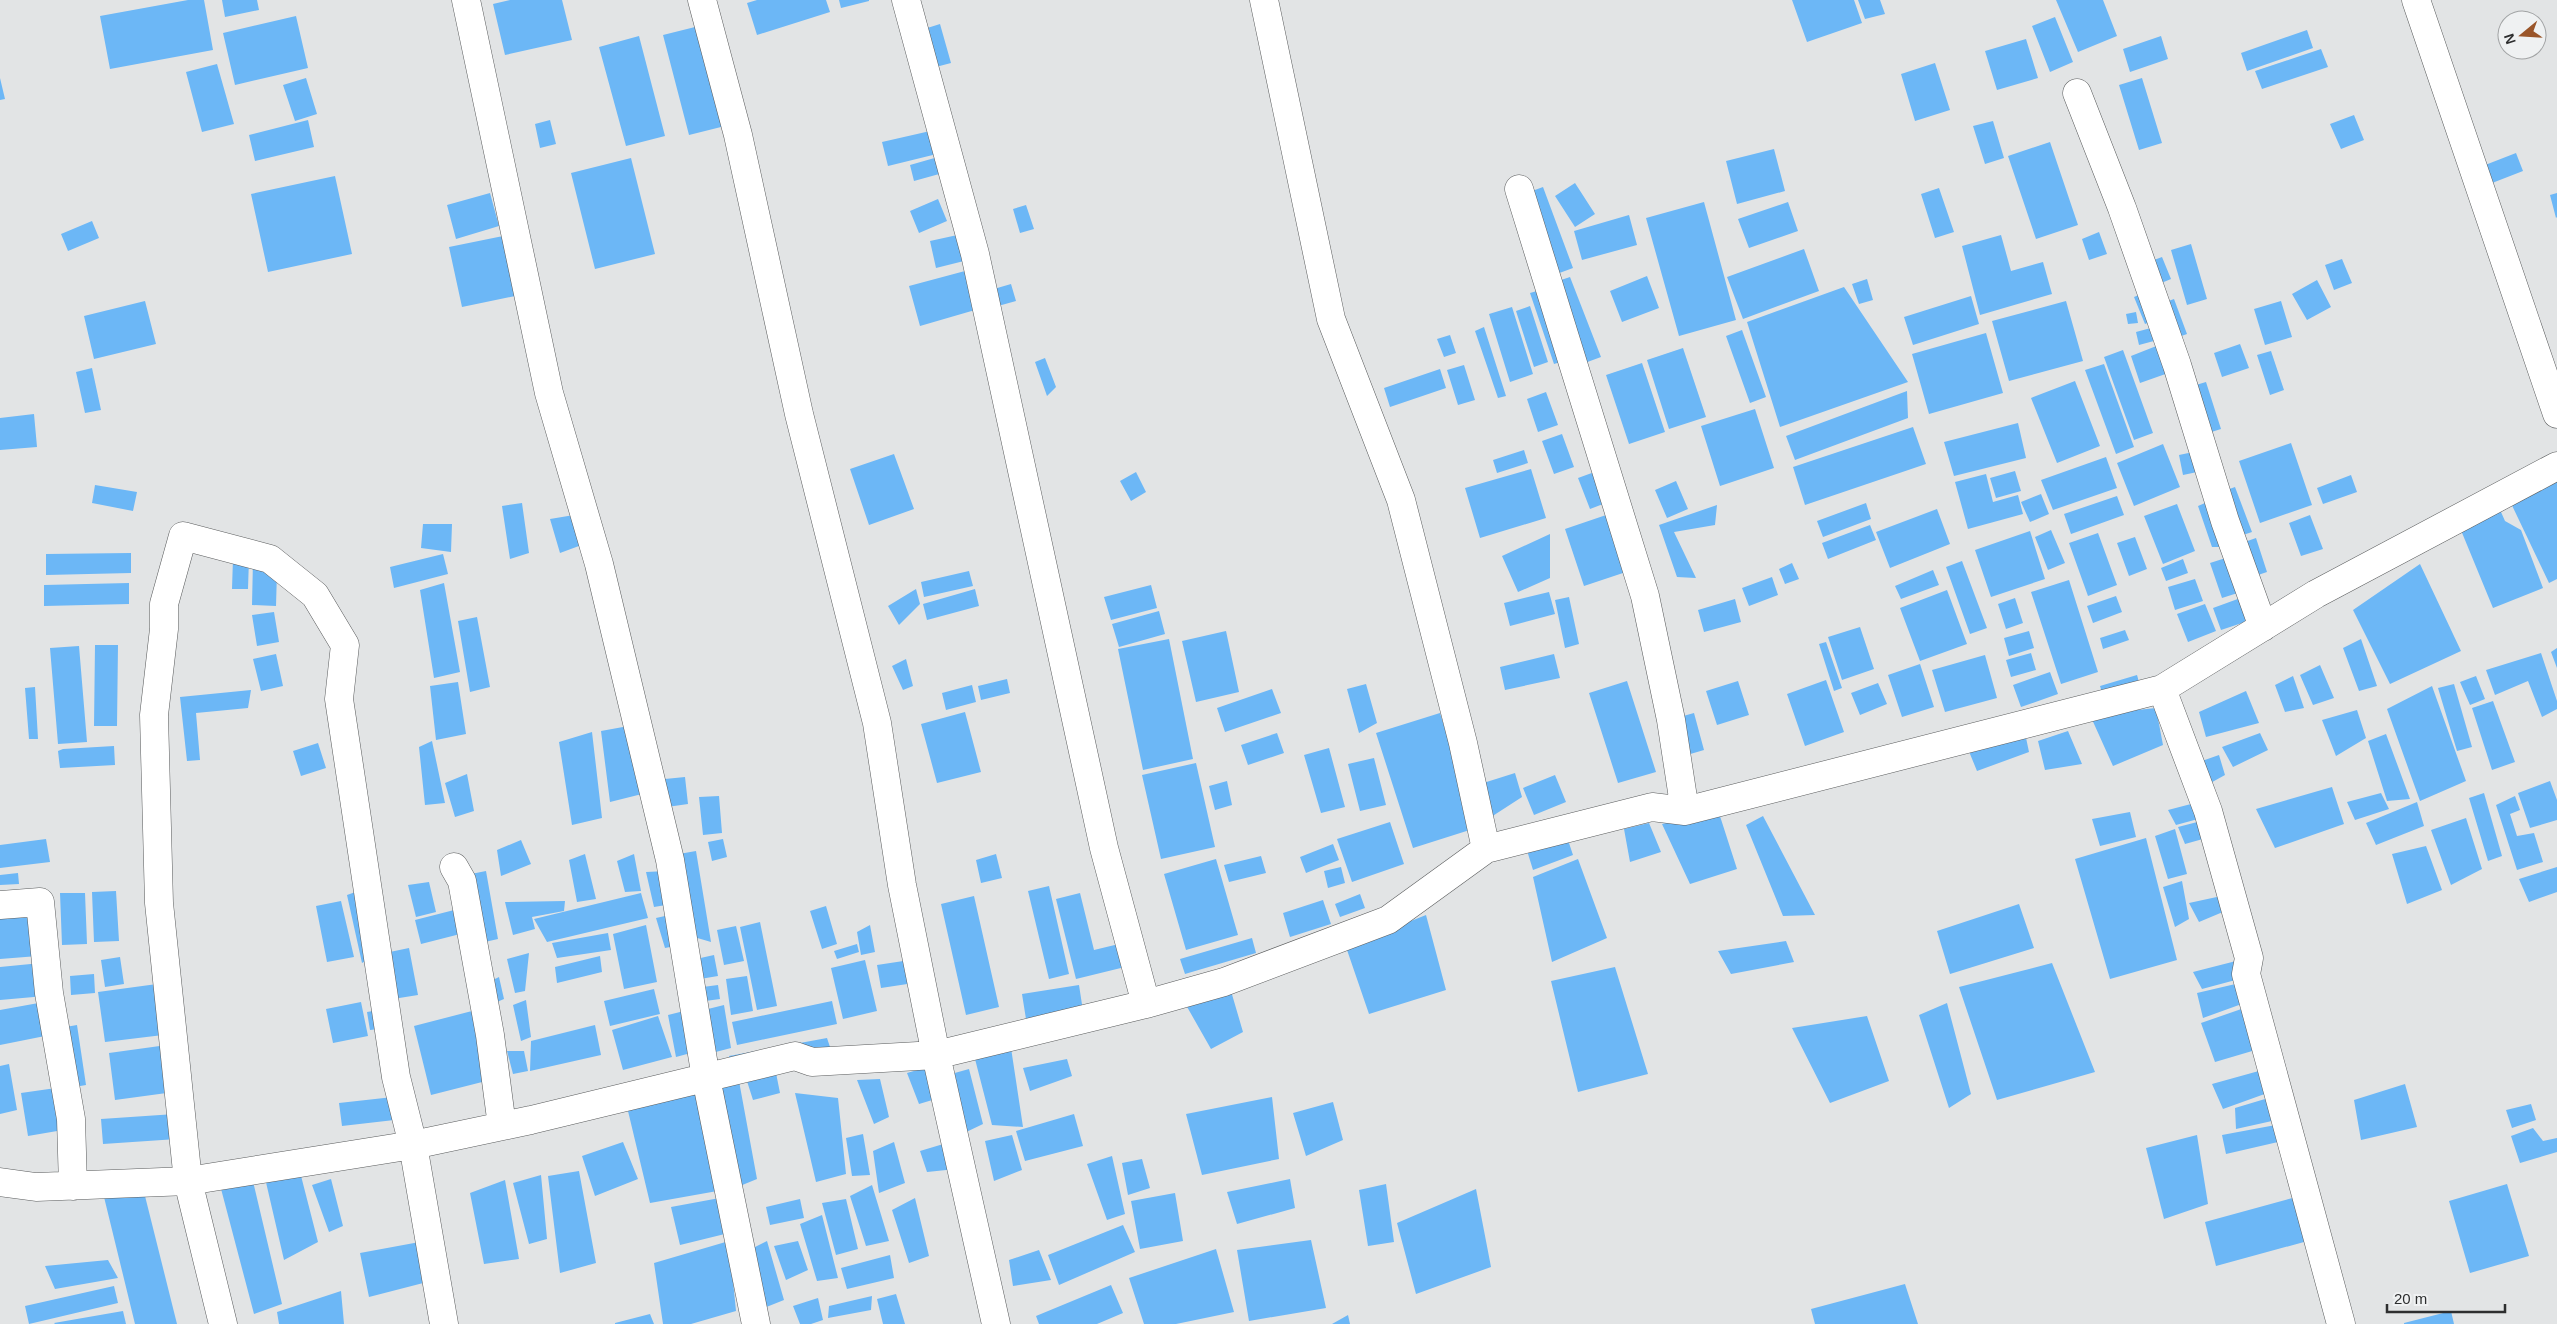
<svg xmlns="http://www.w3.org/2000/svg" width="2557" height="1324" font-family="Arial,sans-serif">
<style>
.building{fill:#6cb7f6}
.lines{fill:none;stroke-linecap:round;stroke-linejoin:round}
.street-casing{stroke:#5a5c5d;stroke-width:29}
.street{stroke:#fff;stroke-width:28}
</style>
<rect width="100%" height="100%" fill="#e2e4e5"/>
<path class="building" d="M188 0H204L213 50 110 69 100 16Z
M222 0H257L259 10 225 17Z
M510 0H562L572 40 505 55 493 4Z
M757 0H826L830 12 757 35 747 3Z
M839 0H869V1L841 8Z
M1792 0H1854L1862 23 1807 42Z
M1858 0H1880L1885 14 1865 19Z
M2056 0H2103L2117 36 2078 52Z
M296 16 308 68 235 85 223 33Z
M2055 17 2073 62 2050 72 2032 26Z
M940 24 951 63 932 68 921 30Z
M703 25 729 125 689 135 663 35Z
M2307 30 2313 48 2247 71 2241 53Z
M639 36 665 136 626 146 599 47Z
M2161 36 2168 59 2130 72 2123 49Z
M2026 39 2038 78 1997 90 1985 51Z
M2321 49 2328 67 2262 89 2255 71Z
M1935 63 1950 110 1915 121 1901 74Z
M217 64 234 124 202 132 186 72Z
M0 78 5 99 0 100Z
M306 78 317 114 295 121 283 85Z
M2142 78 2162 143 2139 150 2119 85Z
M2354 115 2364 140 2341 149 2330 124Z
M308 120 314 147 255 161 249 135Z
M550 120 556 144 540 148 535 124Z
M1993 121 2004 158 1985 164 1973 126Z
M939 129 945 152 888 166 882 142Z
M2050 142 2078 225 2036 239 2008 156Z
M1774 149 1785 191 1737 204 1726 161Z
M2516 153 2523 171 2487 185 2480 167Z
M945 155 950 171 914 181 910 165Z
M631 158 655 254 595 269 571 173Z
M335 176 352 254 268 272 251 194Z
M1575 183 1595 214 1575 227 1555 196Z
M1543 187 1573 268 1554 275 1524 194Z
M1939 188 1954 232 1935 238 1921 194Z
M490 193 499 226 456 239 447 205Z
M2557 193V217L2556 218 2550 195Z
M938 199 947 221 919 233 910 211Z
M1704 202 1736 320 1679 336 1646 218Z
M1788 202 1798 231 1749 248 1738 219Z
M1026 205 1034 229 1020 233 1013 209Z
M1629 215 1637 245 1582 260 1574 231Z
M92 221 99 238 68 251 61 234Z
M2099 232 2107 254 2089 260 2082 239Z
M962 234 968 260 936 268 930 241Z
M508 235 520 295 462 307 449 247Z
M2001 235 2011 271 2043 262 2052 294 1980 315 1962 246Z
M2191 244 2207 299 2187 305 2171 250Z
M1804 249 1819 291 1743 319 1727 277Z
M2162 257 2171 279 2154 286 2146 263Z
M2342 259 2352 283 2334 290 2325 265Z
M965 271 975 310 920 326 909 286Z
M1647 276 1659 308 1622 322 1610 291Z
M1570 277 1601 357 1582 364 1552 283Z
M1867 279 1873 300 1859 304 1852 284Z
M2317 280 2331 307 2307 320 2292 294Z
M1011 284 1016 301 991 308 987 291Z
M1844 287 1908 382 1780 427 1747 322Z
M1544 289 1567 360 1554 364 1530 293Z
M2146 292 2158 319 2145 324 2134 297Z
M1971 296 1979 324 1913 345 1904 317Z
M2174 299 2187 334 2173 339 2160 304Z
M145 301 156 344 94 359 84 316Z
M2066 301 2083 361 2009 381 1992 321Z
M2281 301 2292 337 2265 345 2254 309Z
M1530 306 1548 362 1534 367 1516 311Z
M1512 307 1533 374 1510 382 1489 314Z
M2136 312 2138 323 2128 324 2126 314Z
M2162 325 2165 338 2139 345 2136 332Z
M1484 327 1506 396 1498 398 1475 331Z
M1742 330 1766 397 1750 403 1726 336Z
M1986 333 2003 393 1929 414 1912 354Z
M1450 335 1456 353 1444 357 1437 339Z
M2164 343 2174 371 2140 383 2131 356Z
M2240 344 2249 368 2222 377 2214 353Z
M1683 348 1706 417 1669 429 1647 360Z
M2123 350 2153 433 2134 440 2104 357Z
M2271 351 2284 390 2270 395 2257 355Z
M1045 358 1056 387 1047 396 1035 362Z
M1642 363 1665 432 1629 444 1606 375Z
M2104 364 2134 447 2116 454 2085 370Z
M1464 365 1475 400 1458 405 1447 370Z
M92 368 101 410 85 413 76 372Z
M1440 369 1446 388 1390 407 1384 388Z
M2075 381 2100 446 2057 463 2031 398Z
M2206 382 2221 429 2205 434 2189 387Z
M1907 391 1908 418 1795 460 1786 436Z
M1546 392 1558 425 1538 432 1527 399Z
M1755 409 1774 468 1720 486 1701 426Z
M34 414 37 447 0 450V418Z
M2018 423 2026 458 1954 476 1944 442Z
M1913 427 1926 464 1805 505 1793 467Z
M1562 434 1574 467 1554 474 1542 441Z
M2291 443 2312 505 2260 523 2239 461Z
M2163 444 2180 487 2134 506 2117 463Z
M1524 450 1528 463 1497 473 1493 460Z
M2198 451 2202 471 2183 475 2179 455Z
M894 454 914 509 869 525 850 469Z
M2106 457 2117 488 2053 510 2041 480Z
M1531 469 1546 518 1480 538 1465 488Z
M1600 470 1611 501 1590 509 1578 478Z
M2015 471 2021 491 1996 498 1990 478Z
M1136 472 1146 492 1131 501 1120 481Z
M2557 472V579L2549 583 2508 497Z
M1986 474 1993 502 2018 495 2023 514 1968 529 1955 482Z
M2351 475 2357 492 2323 504 2317 488Z
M1676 481 1688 509 1667 518 1655 490Z
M95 485 137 492 133 511 92 503Z
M2235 487 2252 532 2237 537 2221 492Z
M2041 494 2049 514 2030 522 2021 502Z
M2117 496 2124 515 2071 534 2064 514Z
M2212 500 2228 547H2212L2198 506Z
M522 503 529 553 510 559 502 506Z
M1866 503 1871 519 1823 537 1817 521Z
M2497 503 2505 521 2521 530 2543 588 2493 608 2458 523Z
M2177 504 2195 551 2163 564 2144 516Z
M1717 505 1715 525 1674 532 1696 578 1677 577 1659 525Z
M1937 509 1950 544 1890 568 1876 532Z
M1612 513 1632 570 1584 586 1565 529Z
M580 514 587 543 560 553 550 519Z
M2310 515 2323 549 2301 556 2289 523Z
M423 524H452L451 552 421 548Z
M1870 525 1876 540 1828 559 1822 543Z
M2051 530 2065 563 2048 570 2035 537Z
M2030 531 2045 579 1991 597 1975 550Z
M2098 533 2117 585 2088 596 2069 543Z
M1550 534V578L1518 592 1502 556Z
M2135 537 2147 569 2129 576 2117 543Z
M2256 538 2267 572 2249 578 2239 544Z
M131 553V573L46 575V554Z
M443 554 448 574 394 588 390 567Z
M2235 555 2247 590 2222 598 2210 563Z
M233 558H249L248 589H232Z
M2183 559 2188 573 2166 581 2161 568Z
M253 560 277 571 276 606 252 605Z
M1962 561 1987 628 1970 634 1946 567Z
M1792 563 1799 579 1785 584 1779 569Z
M2420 564 2461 651 2390 684 2353 610Z
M1933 570 1939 585 1901 599 1895 586Z
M969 571 973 586 924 597 921 582Z
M1772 577 1778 595 1749 606 1742 588Z
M2195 579 2203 601 2175 610 2168 587Z
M2069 580 2098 672 2061 684 2031 592Z
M129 583V604L44 606V585Z
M444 583 460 672 434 678 420 590Z
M1151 585 1157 608 1111 620 1104 597Z
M916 589 920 604 899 625 888 606Z
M975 589 979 606 927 620 923 604Z
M1947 590 1967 644 1920 661 1900 608Z
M1549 592 1555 614 1510 626 1504 603Z
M2116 596 2122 612 2093 623 2087 606Z
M2246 596 2254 619 2221 630 2213 608Z
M1569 597 1579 644 1565 648 1555 600Z
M2015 598 2023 623 2006 629 1998 604Z
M1735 599 1741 622 1704 632 1698 610Z
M2205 604 2216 631 2188 642 2177 614Z
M1159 611 1165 634 1119 647 1112 624Z
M274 612 279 642 257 646 252 615Z
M477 617 490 687 470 692 458 621Z
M1860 627 1874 669 1842 680 1828 637Z
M2125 630 2129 640 2103 649 2100 638Z
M1226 631 1239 692 1196 702 1182 641Z
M2029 631 2034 648 2009 656 2004 638Z
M1169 639 1193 759 1143 770 1118 649Z
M2361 639 2377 686 2359 691 2343 648Z
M1826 642 1842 688 1834 691 1819 644Z
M95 645H118L117 726H94Z
M79 646 87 742 58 744 50 648Z
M2557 648V668L2551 652Z
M2031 653 2036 670 2011 677 2006 660Z
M2541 653 2557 701V709L2542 717 2528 681 2495 695 2486 670Z
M276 654 283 686 261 691 253 659Z
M1554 654 1560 678 1505 690 1500 667Z
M1985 655 1997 698 1945 712 1932 670Z
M906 659 913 686 903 690 892 666Z
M1920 664 1934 707 1902 717 1888 675Z
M2320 665 2334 698 2313 705 2300 675Z
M2050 672 2058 694 2021 707 2013 685Z
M2137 675 2141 689 2104 699 2100 686Z
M2293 676 2304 708 2285 712 2275 685Z
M2476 676 2485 699 2470 705 2460 682Z
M1007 679 1010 693 981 700 978 686Z
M1826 680 1844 732 1805 746 1787 694Z
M1627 681 1656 772 1618 783 1589 693Z
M1738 681 1749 715 1717 725 1706 691Z
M458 682 466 734 436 740 430 686Z
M1878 683 1887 704 1860 715 1851 693Z
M1366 684 1377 723 1359 733 1347 689Z
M2454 684 2472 747 2457 751 2438 688Z
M972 685 976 702 946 710 942 693Z
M2432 686 2466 781 2420 801 2387 709Z
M35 687 38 739H29L25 688Z
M1272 689 1281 713 1225 732 1217 708Z
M251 690 248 708 196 713 200 760 187 761 180 697Z
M2246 691 2259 723 2206 737 2199 712Z
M2493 701 2515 762 2492 770 2472 708Z
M2156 708 2163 745 2113 766 2090 715Z
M2357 710 2366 738 2336 756 2322 720Z
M965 712 981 772 937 783 921 724Z
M1440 713 1476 828 1413 848 1376 733Z
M1694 713 1704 750 1687 755 1676 718Z
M634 725 650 792 610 802 601 731Z
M2068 731 2082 764 2045 770 2038 741Z
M592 732 602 818 572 825 559 742Z
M1277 733 1284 753 1248 765 1241 745Z
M2025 733 2029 752 1977 771 1968 749Z
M2260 733 2268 750 2233 767 2222 747Z
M2386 734 2410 799 2387 801 2368 741Z
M432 741 445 803 425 805 419 747Z
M318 743 326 768 301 776 293 751Z
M114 746 115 765 60 768 58 751 63 749Z
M1329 748 1345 807 1321 813 1304 755Z
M2219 755 2225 775 2205 786 2199 762Z
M1374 758 1386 805 1360 811 1348 764Z
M1196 763 1215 847 1161 859 1142 775Z
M1515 773 1522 797 1488 819 1477 785Z
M467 774 474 811 455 817 445 783Z
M1555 775 1566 802 1534 815 1523 788Z
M685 777 688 804 667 807 665 779Z
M1227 781 1232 805 1215 810 1209 786Z
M2550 781 2557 800V820L2530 828 2518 793Z
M2332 787 2344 824 2275 848 2256 809Z
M2381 793 2389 809 2355 820 2347 802Z
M2484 793 2502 856 2488 861 2469 798Z
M719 796 722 833 703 835 699 797Z
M2515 796 2520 810 2510 814 2517 836 2534 833 2543 862 2517 870 2496 805Z
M2417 802 2424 826 2376 845 2366 823Z
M2191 804 2198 819 2176 825 2168 810Z
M2130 812 2136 837 2100 846 2092 819Z
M1719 813 1737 869 1690 884 1662 824Z
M1763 816 1815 915 1783 916 1746 825Z
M2466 818 2482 869 2451 885 2431 830Z
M2205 820 2210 837 2185 844 2178 827Z
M1390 822 1404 864 1352 882 1337 839Z
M1649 823 1661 852 1630 862 1624 829Z
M2175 829 2187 874 2168 879 2155 836Z
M1566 834 1573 855 1533 870 1525 844Z
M2146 838 2177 960 2110 979 2075 859Z
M46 839 50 862 0 868V845Z
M723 839 727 857 712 861 708 842Z
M521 840 531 864 501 876 497 850Z
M1333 844 1339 860 1306 873 1300 857Z
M2426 846 2442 890 2407 904 2392 854Z
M696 851 711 942 694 937 679 854Z
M585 854 596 899 577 902 569 860Z
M634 854 641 891 625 892 617 861Z
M996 854 1002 878 981 883 976 860Z
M1261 856 1266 873 1229 882 1224 865Z
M1216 859 1238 935 1186 950 1164 874Z
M1578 859 1607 938 1552 962 1533 877Z
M1341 867 1345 883 1328 888 1324 871Z
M2557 867V892L2529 902 2519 879Z
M486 871 498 939 476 944 466 875Z
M667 871 672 904 654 907 646 872Z
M18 873 19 884 0 885V875Z
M2182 881 2189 919 2175 927 2163 887Z
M429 882 436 912 416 917 408 885Z
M1049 886 1069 974 1049 979 1028 891Z
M364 889 375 956 362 963 347 895Z
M116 891 119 941 94 942 92 892Z
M60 893H85L87 944 62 945Z
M641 893 648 918 547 942 534 919Z
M1080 893 1094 950 1123 943 1129 966 1076 979 1056 899Z
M1360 894 1365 908 1340 917 1335 904Z
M2226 895 2230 909 2199 922 2189 903Z
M974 896 999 1007 966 1015 941 904Z
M1323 900 1331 924 1290 937 1283 913Z
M341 901 354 957 327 962 316 906Z
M565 901 564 911 532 917 535 929 513 935 505 902Z
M2019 904 2034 948 1950 974 1937 931Z
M826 906 837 944 822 949 810 911Z
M34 907 38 956 0 959V909Z
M462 908 468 932 421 944 415 920Z
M674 914 680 945 665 948 656 918Z
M1426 915 1446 990 1369 1014 1346 947Z
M760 922 777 1006 757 1010 740 927Z
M646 925 657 982 624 989 613 934Z
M870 925 875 952 861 955 857 932Z
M736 926 744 961 724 965 717 930Z
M608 933 611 950 557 958 552 943Z
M1252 938 1256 953 1185 974 1180 959Z
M1786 941 1794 962 1731 974 1718 951Z
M857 944 859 952 837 959 834 951Z
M409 948 418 995 393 999 385 953Z
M529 953 525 991 515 993 507 959Z
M714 955 718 976 700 979 696 959Z
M600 956 602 972 557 983 555 967Z
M120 957 124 984 105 987 101 960Z
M865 960 877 1011 843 1019 831 968Z
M910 960 914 983 881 988 877 965Z
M2240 960 2243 978 2202 989 2193 972Z
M41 963 45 996 0 1000V967Z
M2052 963 2095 1072 1997 1100 1959 987Z
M1615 967 1648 1074 1578 1092 1551 981Z
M94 974 95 993 71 995 70 976Z
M747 976 753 1011 731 1015 726 979Z
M499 977 504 999 490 1005 483 985Z
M2244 982 2250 1001 2203 1018 2197 993Z
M157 984 163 1035 105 1042 98 992Z
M718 985 720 999 698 1002 695 988Z
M1079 985 1083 1011 1026 1019 1022 994Z
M654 989 660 1014 610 1026 604 1001Z
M1231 991 1243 1032 1211 1049 1186 1005Z
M526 1000 531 1037 521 1041 513 1005Z
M832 1001 837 1024 737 1045 732 1022Z
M44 1002 50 1035 0 1045V1010Z
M361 1002 368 1036 333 1043 326 1009Z
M1947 1003 1971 1094 1949 1108 1919 1015Z
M724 1005 731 1048 708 1054 700 1011Z
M2250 1006 2259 1049 2215 1062 2201 1023Z
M386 1009 388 1028 370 1030 367 1012Z
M692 1009 698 1051 676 1057 668 1015Z
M472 1011 490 1080 431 1095 414 1026Z
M658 1016 672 1057 623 1070 612 1030Z
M1867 1016 1889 1081 1830 1103 1792 1028Z
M77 1025 86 1085 69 1088 60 1028Z
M595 1025 601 1055 530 1071 531 1041Z
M827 1038 830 1047 731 1069 729 1056Z
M167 1045 174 1092 115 1100 109 1053Z
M1011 1048 1023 1127 992 1125 975 1059Z
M507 1051H524L528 1071 513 1074Z
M1067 1059 1072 1076 1030 1091 1023 1068Z
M9 1064 17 1110 0 1114V1066Z
M931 1066 939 1098 919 1104 907 1073Z
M775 1068 780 1093 753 1100 746 1078Z
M969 1069 983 1124 960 1135 944 1076Z
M2266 1069 2273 1091 2223 1109 2212 1084Z
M880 1079 889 1117 874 1124 857 1080Z
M739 1081 757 1179 735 1188 714 1091Z
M2405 1084 2417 1127 2361 1140 2354 1100Z
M56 1088 63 1130 28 1136 21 1093Z
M699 1088 723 1190 650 1203 628 1111Z
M795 1093 838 1098 846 1174 816 1182Z
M2275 1096 2281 1119 2236 1129 2235 1108Z
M393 1097 403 1119 342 1126 339 1103Z
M1272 1097 1279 1159 1202 1175 1186 1114Z
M1333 1102 1343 1140 1306 1156 1293 1113Z
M2531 1104 2536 1120 2512 1128 2506 1110Z
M175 1114 177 1139 103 1144 101 1119Z
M1074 1114 1083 1146 1025 1161 1016 1131Z
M2281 1124 2278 1142 2226 1154 2222 1135Z
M2533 1128 2543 1141 2557 1138V1152L2520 1163 2511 1136Z
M863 1134 870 1175 852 1176 846 1138Z
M1012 1135 1022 1170 994 1181 985 1141Z
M2197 1135 2208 1204 2164 1219 2146 1148Z
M623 1142 638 1179 595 1196 582 1156Z
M894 1142 905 1183 879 1193 873 1151Z
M950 1142 956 1169 927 1172 920 1151Z
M1112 1156 1125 1214 1107 1220 1087 1164Z
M1142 1159 1150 1188 1128 1195 1122 1163Z
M299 1168 318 1242 284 1260 265 1178Z
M579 1171 596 1263 560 1273 548 1176Z
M541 1175 547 1239 529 1244 513 1183Z
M252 1177 282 1304 254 1314 220 1185Z
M331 1179 343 1226 329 1232 312 1185Z
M1290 1179 1295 1208 1237 1224 1227 1192Z
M505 1180 519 1259 484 1264 470 1193Z
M1386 1184 1394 1242 1368 1246 1359 1190Z
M2507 1184 2529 1256 2470 1273 2449 1201Z
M872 1185 889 1241 866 1246 850 1196Z
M143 1188 177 1324H135L104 1197Z
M1476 1189 1491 1267 1416 1294 1397 1223Z
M1175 1193 1183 1241 1140 1249 1131 1201Z
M725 1197 733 1232 680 1245 671 1207Z
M2296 1197 2304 1242 2216 1266 2205 1222Z
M915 1198 929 1256 909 1263 892 1210Z
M800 1199 804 1218 770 1225 766 1207Z
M846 1199 858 1249 836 1255 822 1203Z
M822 1215 838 1278 817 1281 800 1224Z
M1123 1225 1135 1252 1059 1285 1048 1255Z
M1311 1240 1326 1308 1249 1321 1237 1250Z
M425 1241 431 1281 369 1297 360 1253Z
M729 1241 736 1311 691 1324H663L654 1263Z
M767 1241 784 1300 759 1310 749 1250Z
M798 1241 808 1270 786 1280 774 1246Z
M1216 1249 1234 1312 1176 1324H1144L1129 1278Z
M1039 1250 1051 1280 1013 1286 1009 1260Z
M890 1255 894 1278 847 1289 841 1268Z
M108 1260 118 1278 55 1289 45 1266Z
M1905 1284 1918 1324H1815L1811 1309Z
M1111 1285 1123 1313 1097 1324H1039L1036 1316Z
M114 1286 118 1303 29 1324 25 1306Z
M341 1291 344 1324H279L277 1312Z
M896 1294 905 1324H883L877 1299Z
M872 1296 871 1310 828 1318 829 1306Z
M818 1298 823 1320 811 1324H800L793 1306Z
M123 1311 126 1324H55L54 1323Z
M2451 1311 2454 1324H2404V1323Z
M650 1314 654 1324H615V1323Z
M1348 1315 1350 1324H1332Z"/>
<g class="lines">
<g class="street-casing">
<path id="street" d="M466 0 549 393 599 564 670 860 706 1078 756 1324
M702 0 738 135 799 414 877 723 902 885 936 1055 996 1324
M906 0 975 254 1104 848 1146 1004
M1264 0 1331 319 1401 500 1463 743 1486 849
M2416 0 2557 414
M2077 93 2122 208 2177 365 2225 521 2263 627
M1519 189 1645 596 1671 720 1685 811
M2162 689 2208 811 2249 958 2246 974 2341 1324
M454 867 462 881 490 1035 502 1126
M0 905 40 902 49 993 71 1119 73 1186
M0 1182 36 1187 188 1181 413 1145 531 1120 795 1056 812 1062 936 1055 1146 1004 1224 982 1388 920 1486 849 1652 807 1685 811 2162 689 2316 594 2557 466
M223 1324 188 1181 159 903 154 715 164 629V604L183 536 270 559 315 595 345 645 339 699 396 1077 413 1145 444 1324"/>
</g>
<use href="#street" class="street"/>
</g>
<g transform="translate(2522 35) rotate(252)"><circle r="24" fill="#eff1f2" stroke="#a1a3a4"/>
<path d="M0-4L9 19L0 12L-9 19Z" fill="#9a5529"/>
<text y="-8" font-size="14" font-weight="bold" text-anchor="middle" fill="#2d2e2f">N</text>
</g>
<path d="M2387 1304v8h118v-8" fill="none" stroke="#2d2e2f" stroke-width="2.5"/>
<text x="2394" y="1304" font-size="15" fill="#2d2e2f" stroke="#eff1f2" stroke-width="4" paint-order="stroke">20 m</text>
</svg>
